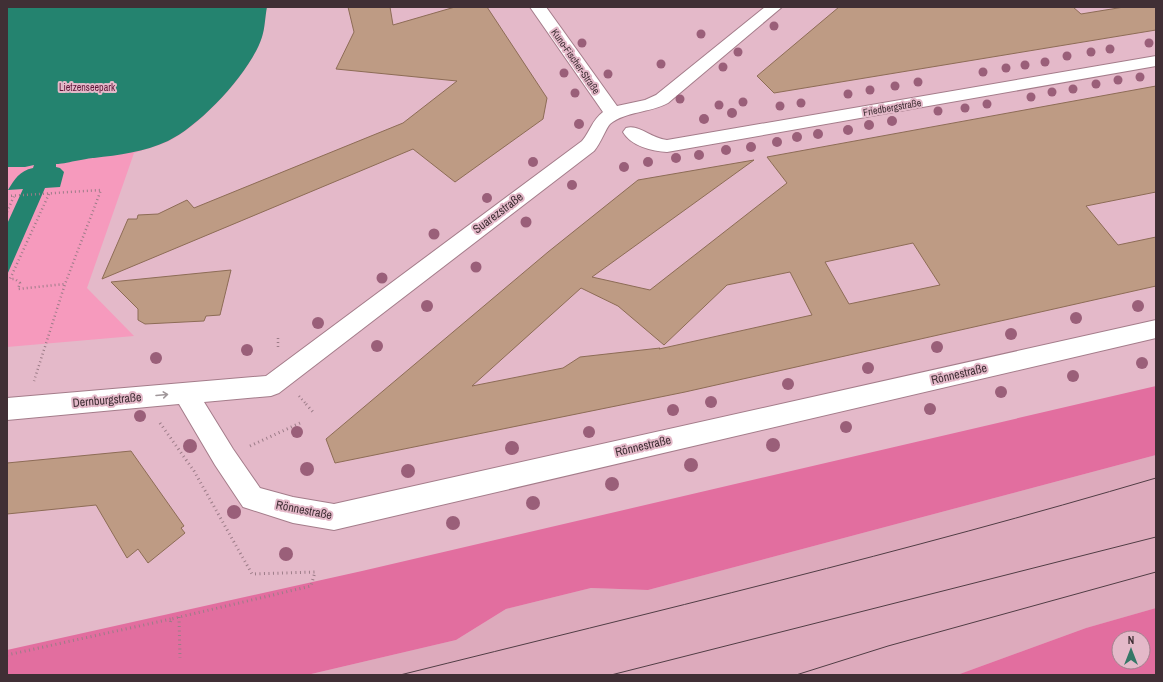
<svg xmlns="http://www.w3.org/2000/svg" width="1163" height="682" font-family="'Archivo Narrow',sans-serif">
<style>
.built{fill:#ddaabc}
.green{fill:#f69abd}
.forest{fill:#e26e9f;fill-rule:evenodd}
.water{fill:#24836f}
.building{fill:#be9b84;stroke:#8d6c56;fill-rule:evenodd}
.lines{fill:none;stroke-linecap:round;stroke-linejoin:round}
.minor-casing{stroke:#a47c8a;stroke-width:2}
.path-far1{stroke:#9c7c88;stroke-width:2.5;stroke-dasharray:1 3;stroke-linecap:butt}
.path{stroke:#9c7c88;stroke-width:3;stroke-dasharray:1 3.5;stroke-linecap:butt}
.minor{fill:#fff;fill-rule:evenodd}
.tram{stroke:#513d45;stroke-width:1}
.tree{fill:#9a5f79}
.oneway{stroke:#a0979a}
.labels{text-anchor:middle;stroke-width:4;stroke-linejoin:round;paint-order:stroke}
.far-street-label{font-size:10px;fill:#402f35;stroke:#e4b9c9}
.far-park-label{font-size:10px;fill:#5e1538;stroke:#e4b9c9}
.street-label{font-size:12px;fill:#402f35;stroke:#e4b9c9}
</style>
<rect width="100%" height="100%" fill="#e4b9c9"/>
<path class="built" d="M1156 455V608L1086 628 957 675H307L456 640 506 609 591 588 648 590Z"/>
<path class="green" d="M7 7H267C265 17 265 28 262 37 250 73 202 124 169 141 158 146 145 149 134 153L87 288 134 336 7 347Z"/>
<path class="forest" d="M1156 386V455L648 590 591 588 506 609 456 640 307 675H7V650L362 571Z
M1156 608V675H957L1086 628ZM1119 638H1143V662H1119Z"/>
<path class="water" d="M7 7H267C265 17 265 28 262 37 251 72 200 126 168 141 144 152 119 155 94 158 87 158 59 165 56 164V167L60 168 64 172 60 187 45 188 7 275V224L23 189 8 190C15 179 19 171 33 168L34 165 25 167H7Z"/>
<path class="building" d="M348 7H390L393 25 455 7H487L547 98 543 119 455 182 413 149 102 279 128 219H137L138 215 158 214 187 200 194 208 403 123 457 81 336 69 354 32Z
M839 7H1073L1081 14 1124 7H1156V30L774 93 757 76Z
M1156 86V192L1086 206 1118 245 1156 237V286L685 392 335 463 326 439 548 252 638 180 754 160 592 277 650 290 787 183 767 157ZM913 243 940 285 849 304 825 262ZM790 272 812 315 659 349 660 348 580 357 563 368 472 386 581 288 618 306 664 345 727 285Z
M231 270 220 315 206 316 204 321 145 324 138 320V309L111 282Z
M131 451 184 526 181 528 185 533 148 563 138 549 127 558 96 505 7 514V463Z"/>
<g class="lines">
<g class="minor-casing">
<path id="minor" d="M530 7H546L617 106 645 100 656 95 765 7H782L668 103C650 113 626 111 610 124 606 128 601 143 594 151L279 393 271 396 204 402 233 449 260 488 293 497 334 504 1156 320V338L334 530 293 523 243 507 215 465 179 404 7 420V398L266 376 582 141C590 132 592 120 603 112Z
M1156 56V66L667 152C652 151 631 146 623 132L626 128C639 124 650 138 667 140Z"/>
</g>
<path class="path-far1" d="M49 194 10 279H15L20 283 18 289 65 284
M7 196 101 190 65 284 34 381
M7 212 14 196
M278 338V347
M299 396 307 405"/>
<path class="path" d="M306 404 313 412
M160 423 194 471 252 574 315 572 311 586 171 619 170 625
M250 446 300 423
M179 617 180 658
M7 655 171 619"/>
<use href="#minor" class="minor"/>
<path class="tram" d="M400 675C653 612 906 552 1156 478
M611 675 1156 537
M796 675 888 646 1156 572"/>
</g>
<g class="tree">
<circle cx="774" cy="26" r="4.5"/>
<circle cx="701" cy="34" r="4.5"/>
<circle cx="582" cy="43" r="4.5"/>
<circle cx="1149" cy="43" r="4.5"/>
<circle cx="1110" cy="49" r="4.5"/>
<circle cx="738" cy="52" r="4.5"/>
<circle cx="1091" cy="52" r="4.5"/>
<circle cx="1067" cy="56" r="4.5"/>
<circle cx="1045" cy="62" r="4.5"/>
<circle cx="661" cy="64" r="4.5"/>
<circle cx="1025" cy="65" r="4.5"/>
<circle cx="723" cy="67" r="4.5"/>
<circle cx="1006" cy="68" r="4.5"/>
<circle cx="983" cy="72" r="4.5"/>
<circle cx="564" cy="73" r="4.5"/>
<circle cx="608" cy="74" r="4.5"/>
<circle cx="1140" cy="77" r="4.5"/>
<circle cx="1118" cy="80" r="4.5"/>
<circle cx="918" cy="82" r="4.5"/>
<circle cx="1096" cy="84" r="4.5"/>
<circle cx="895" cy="86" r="4.5"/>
<circle cx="1073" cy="89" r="4.5"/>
<circle cx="870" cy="90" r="4.5"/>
<circle cx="1052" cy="92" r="4.5"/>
<circle cx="575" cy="93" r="4.5"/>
<circle cx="848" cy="94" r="4.5"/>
<circle cx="1031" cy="97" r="4.5"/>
<circle cx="680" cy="99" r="4.5"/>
<circle cx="743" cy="102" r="4.5"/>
<circle cx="801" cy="103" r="4.5"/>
<circle cx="987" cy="104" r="4.5"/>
<circle cx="719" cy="105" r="4.5"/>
<circle cx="780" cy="106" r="4.5"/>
<circle cx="965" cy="108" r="4.5"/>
<circle cx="938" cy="111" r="4.5"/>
<circle cx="732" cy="113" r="5"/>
<circle cx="704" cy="119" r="5"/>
<circle cx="892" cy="121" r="5"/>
<circle cx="579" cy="124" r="5"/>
<circle cx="869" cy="125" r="5"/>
<circle cx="848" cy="130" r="5"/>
<circle cx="818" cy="134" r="5"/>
<circle cx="797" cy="137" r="5"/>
<circle cx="777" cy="142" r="5"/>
<circle cx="751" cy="147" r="5"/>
<circle cx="726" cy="150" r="5"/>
<circle cx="699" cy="155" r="5"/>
<circle cx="676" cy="158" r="5"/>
<circle cx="533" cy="162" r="5"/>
<circle cx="648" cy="162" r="5"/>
<circle cx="624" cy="167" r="5"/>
<circle cx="572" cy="185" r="5"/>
<circle cx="487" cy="198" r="5"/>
<circle cx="526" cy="222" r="5.5"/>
<circle cx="434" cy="234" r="5.5"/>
<circle cx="476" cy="267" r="5.5"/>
<circle cx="382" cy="278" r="5.5"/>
<circle cx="427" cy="306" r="6"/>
<circle cx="1138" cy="306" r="6"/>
<circle cx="1076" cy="318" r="6"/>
<circle cx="318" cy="323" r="6"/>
<circle cx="1011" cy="334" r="6"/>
<circle cx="377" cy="346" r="6"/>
<circle cx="937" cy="347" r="6"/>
<circle cx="247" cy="350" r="6"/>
<circle cx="156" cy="358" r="6"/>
<circle cx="1142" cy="363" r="6"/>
<circle cx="868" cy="368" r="6"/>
<circle cx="1073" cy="376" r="6"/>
<circle cx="788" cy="384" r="6"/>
<circle cx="1001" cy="392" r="6"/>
<circle cx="711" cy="402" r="6"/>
<circle cx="930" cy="409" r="6"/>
<circle cx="673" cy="410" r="6"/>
<circle cx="140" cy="416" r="6"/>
<circle cx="846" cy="427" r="6"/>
<circle cx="297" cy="432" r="6"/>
<circle cx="589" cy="432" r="6"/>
<circle cx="773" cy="445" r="7"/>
<circle cx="190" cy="446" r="7"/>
<circle cx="512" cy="448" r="7"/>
<circle cx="691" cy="465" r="7"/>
<circle cx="307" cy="469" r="7"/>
<circle cx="408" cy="471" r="7"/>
<circle cx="612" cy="484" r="7"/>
<circle cx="533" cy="503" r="7"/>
<circle cx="234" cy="512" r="7"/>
<circle cx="453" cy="523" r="7"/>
<circle cx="286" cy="554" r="7"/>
</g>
<defs><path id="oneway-shaft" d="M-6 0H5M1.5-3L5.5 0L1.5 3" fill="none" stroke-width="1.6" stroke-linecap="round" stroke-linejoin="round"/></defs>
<use class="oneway" href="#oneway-shaft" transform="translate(162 395) rotate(-5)"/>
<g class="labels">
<g class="far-street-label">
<text transform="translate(576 61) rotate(55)" y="4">Kuno-Fischer-Straße</text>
<text transform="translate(892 107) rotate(-10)" y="4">Friedbergstraße</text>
</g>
<g class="far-park-label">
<text x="87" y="91">Lietzenseepark</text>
</g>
<g class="street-label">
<text transform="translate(498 213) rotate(-37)" y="4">Suarezstraße</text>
<text transform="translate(959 374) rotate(-13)" y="4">Rönnestraße</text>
<text transform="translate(107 400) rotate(-5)" y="4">Dernburgstraße</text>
<text transform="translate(643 446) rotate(-13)" y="4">Rönnestraße</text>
<text transform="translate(304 510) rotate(11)" y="4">Rönnestraße</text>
</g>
</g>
<rect width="1163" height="682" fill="none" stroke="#402f35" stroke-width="16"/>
<g transform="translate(1131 650)"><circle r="19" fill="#e4b9c9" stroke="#a2828e"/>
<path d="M0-3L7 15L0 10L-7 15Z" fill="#357767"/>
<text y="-6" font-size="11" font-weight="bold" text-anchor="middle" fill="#402f35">N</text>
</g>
</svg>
